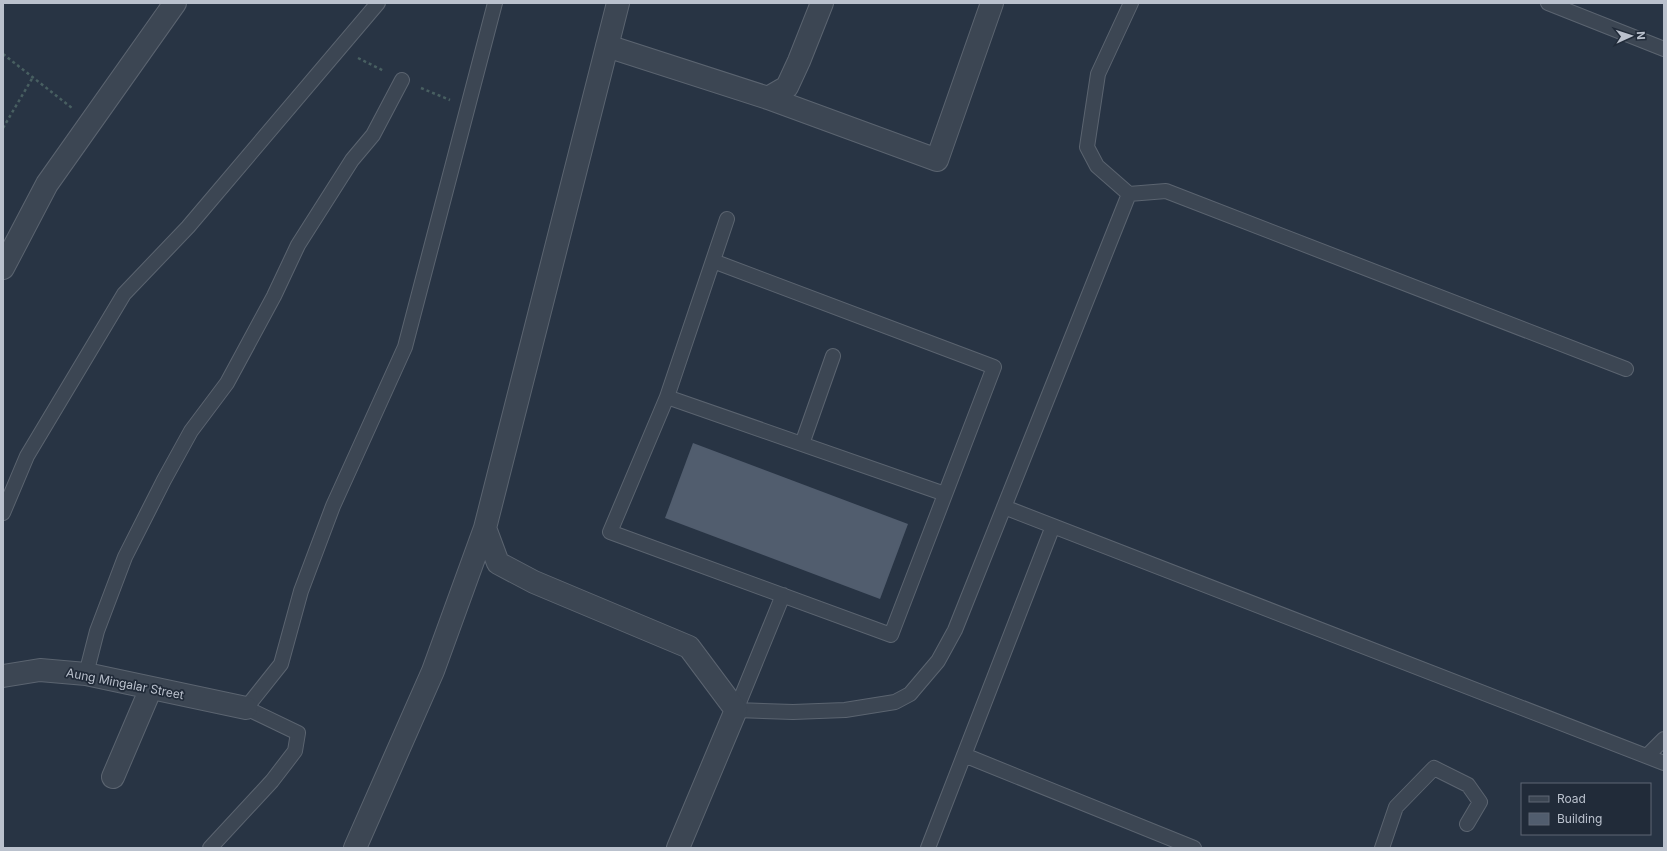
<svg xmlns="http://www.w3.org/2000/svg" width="1667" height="851" font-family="Inter,sans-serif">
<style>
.building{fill:#515d6e}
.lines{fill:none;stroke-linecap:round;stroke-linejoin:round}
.service-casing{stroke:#5b6470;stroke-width:16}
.minor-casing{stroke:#5b6470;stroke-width:24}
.path{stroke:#485f61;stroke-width:2.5;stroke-dasharray:3 3;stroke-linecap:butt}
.service{stroke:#3c4653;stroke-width:14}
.minor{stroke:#3c4653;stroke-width:22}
.labels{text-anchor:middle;stroke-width:3.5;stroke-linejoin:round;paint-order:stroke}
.street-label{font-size:12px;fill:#bac1cd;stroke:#212b39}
</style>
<rect width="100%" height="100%" fill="#283444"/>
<path class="building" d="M693 443 908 524 880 599 665 518Z"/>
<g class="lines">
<g class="service-casing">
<path id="service" d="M1131 3 1098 74 1087 147 1097 166 1129 194 1166 191 1626 369
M1548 3 1664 49
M713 261 994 367 891 635 610 532 667 397 727 219
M667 397 945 494
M802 444 833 356
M1004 507 1664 763
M3 513 27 456 124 294 188 227 378 3
M783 595 736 710 793 712 845 710 895 702 910 694 938 661 955 630 1129 194
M86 674 97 631 125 557 164 480 191 431 227 383 274 296 298 245 352 160 373 135 402 80
M964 755 1194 848
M1647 756 1664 739
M210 848 272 781 295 751 298 733 246 708 281 664 301 591 333 506 405 347 495 3
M928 848 1053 526
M1382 848 1396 807 1434 768 1468 785 1480 802 1467 824"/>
</g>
<g class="minor-casing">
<path id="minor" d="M618 3 485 528 498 563 534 582 689 647 736 710 678 848
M607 46 768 98 787 87 799 61 822 3
M768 98 937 160 992 3
M3 268 47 184 175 3
M3 676 40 670 86 674 246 708
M113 777 151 688
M355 848 433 671 485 528"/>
</g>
<path class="path" d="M3 54 72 108
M358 58 384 71
M421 88 450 100
M3 128 33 77"/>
<use href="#service" class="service"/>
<use href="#minor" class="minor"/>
</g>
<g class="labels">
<g class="street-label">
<text transform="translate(125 684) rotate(11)" y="4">Aung Mingalar Street</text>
</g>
</g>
<rect width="1667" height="851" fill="none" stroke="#bac1cd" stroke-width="8"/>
<rect x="1521" y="783" width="130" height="52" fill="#212b39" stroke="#5e6774"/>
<rect x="1529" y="796" width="20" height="6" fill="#3c4653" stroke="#5e6774"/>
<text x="1557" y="803" font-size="12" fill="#bac1cd">Road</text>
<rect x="1529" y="813" width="20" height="12" fill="#515d6e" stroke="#5e6774"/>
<text x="1557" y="823" font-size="12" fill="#bac1cd">Building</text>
<g transform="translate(1631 36) rotate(87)" stroke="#212b39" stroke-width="3" paint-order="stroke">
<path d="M0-3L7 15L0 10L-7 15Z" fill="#bac1cd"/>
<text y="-6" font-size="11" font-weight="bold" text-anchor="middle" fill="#bac1cd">N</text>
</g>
</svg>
